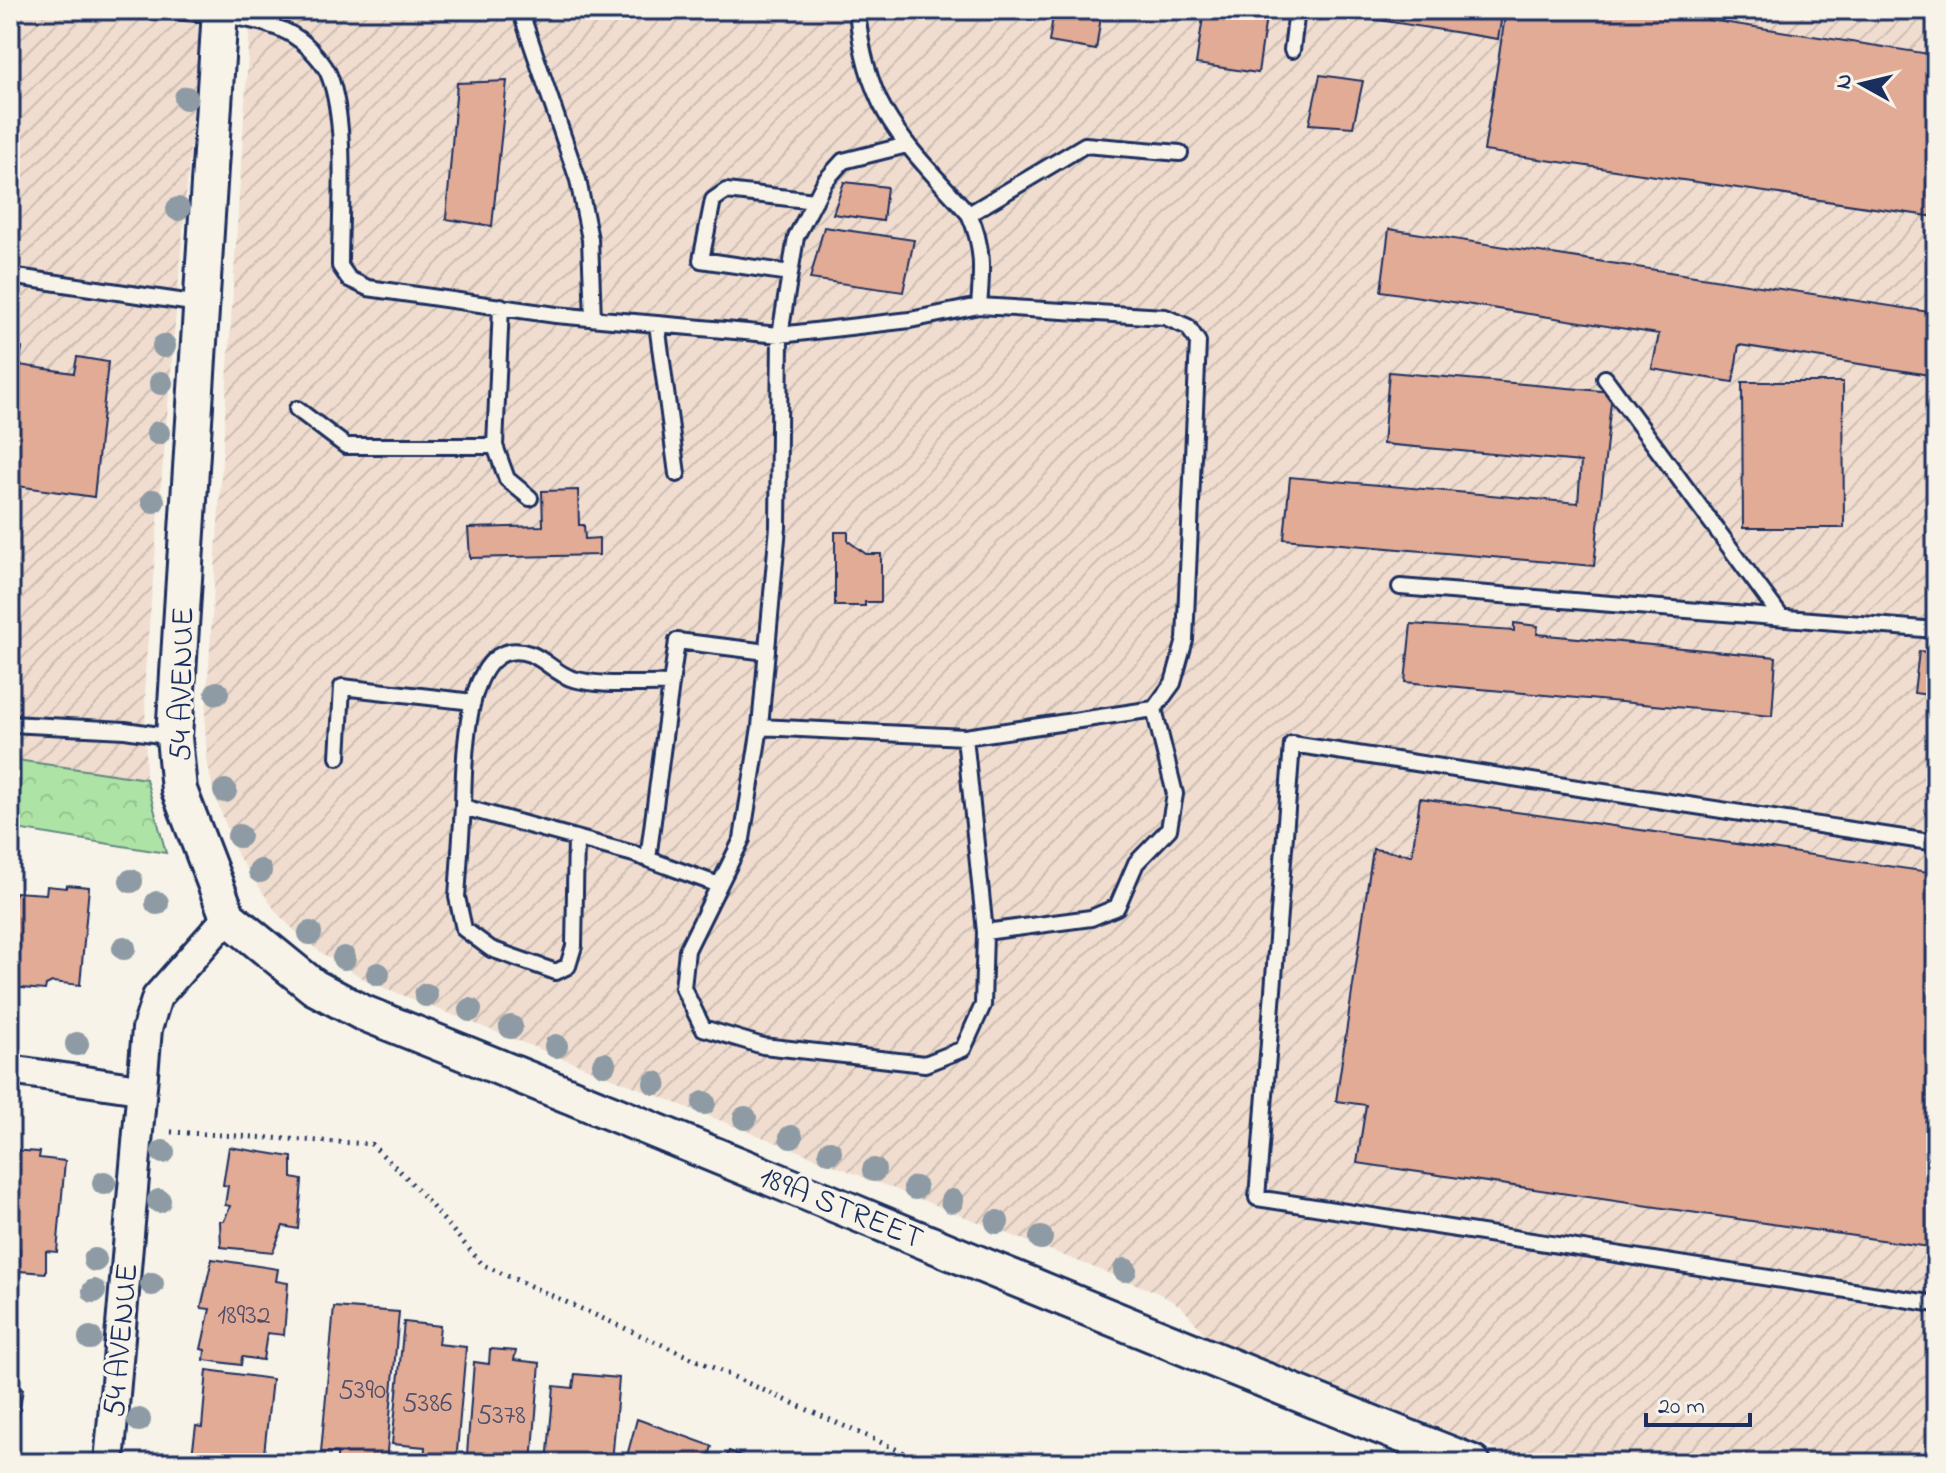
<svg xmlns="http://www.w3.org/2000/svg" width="1946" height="1473" font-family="'Indie Flower',sans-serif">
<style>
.industrial{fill:url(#industrial-furrows)}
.forest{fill:url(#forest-crowns);stroke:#648982;stroke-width:2}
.building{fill:#e1ab96;stroke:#1b2f5e;stroke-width:2}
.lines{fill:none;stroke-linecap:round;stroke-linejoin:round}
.service-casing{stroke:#1b2f5e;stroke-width:20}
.minor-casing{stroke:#1b2f5e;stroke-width:34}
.tertiary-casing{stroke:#1b2f5e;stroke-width:40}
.path{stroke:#1b2f5e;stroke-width:5;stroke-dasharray:2 6;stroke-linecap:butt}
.service{stroke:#f7f3e8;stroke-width:14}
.minor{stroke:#f7f3e8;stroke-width:28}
.tertiary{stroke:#f7f3e8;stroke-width:34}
.tree{fill:#8e9ba4}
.labels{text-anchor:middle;stroke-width:7;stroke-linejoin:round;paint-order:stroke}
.number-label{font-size:28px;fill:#4c4e6c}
.street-label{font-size:32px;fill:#1b2f5e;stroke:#f7f3e8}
</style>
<defs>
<pattern id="industrial-furrows" width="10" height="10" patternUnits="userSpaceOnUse" patternTransform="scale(2)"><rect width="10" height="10" fill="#f0ddcf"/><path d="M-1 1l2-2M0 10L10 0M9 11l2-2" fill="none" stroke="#cdbeb4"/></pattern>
<pattern id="forest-crowns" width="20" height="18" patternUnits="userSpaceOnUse" patternTransform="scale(2)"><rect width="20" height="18" fill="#aee3a6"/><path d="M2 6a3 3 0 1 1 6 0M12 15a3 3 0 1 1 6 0" fill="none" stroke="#95c391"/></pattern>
</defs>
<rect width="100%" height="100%" fill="#f7f3e8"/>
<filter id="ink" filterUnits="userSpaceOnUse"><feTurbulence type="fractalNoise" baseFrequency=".0125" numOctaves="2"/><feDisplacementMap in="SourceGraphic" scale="16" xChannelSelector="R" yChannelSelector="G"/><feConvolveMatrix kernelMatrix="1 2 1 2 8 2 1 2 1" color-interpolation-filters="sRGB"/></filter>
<g filter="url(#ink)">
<path class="industrial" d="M10 10H202L145 672 146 779 10 759Z
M251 10H1936V1463H1530L1212 1338 1204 1333 1181 1306 1156 1292 369 982 320 952 297 933 277 913 238 856 214 794 207 760 205 726Z"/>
<path class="forest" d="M10 759 146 779 166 853 10 828Z"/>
<path class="building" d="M1054 10H1102L1096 50 1049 42Z
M1204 10H1267L1258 73 1196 64Z
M1361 10H1503L1498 39 1360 17Z
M1506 10H1710L1709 20 1936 55V217L1484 151Z
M1320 75 1363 81 1353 127 1309 124Z
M507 81 492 226 446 219 457 83Z
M844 182 887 187 883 221 833 214Z
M824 227 914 240 903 292 810 279Z
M1389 229 1936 313V376L1739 345 1733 382 1652 369 1659 334 1381 291Z
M10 346 22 348 19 365 74 373 77 357 108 362 94 497 10 485Z
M1389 372 1612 392 1594 566 1284 539 1290 477 1578 503 1581 462 1383 444Z
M1742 382H1843L1844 528H1743Z
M578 490 579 525H584L585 539 599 538V555L470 558 468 528 543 526 542 491Z
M835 532H848V541L866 554H881V602H865V606H835Z
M1514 623 1538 626 1537 634 1776 657 1772 716 1405 682 1411 624 1514 631Z
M1919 651 1936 653V696L1914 693Z
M1420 798 1936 873V1248L1357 1163 1366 1105 1336 1101 1373 849 1412 855Z
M67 885 89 887 80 985 52 982 46 985 45 990 10 987 15 892 46 894 47 886 66 888Z
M229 1147 292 1157V1178L302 1180 298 1229 283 1226 273 1252 221 1247 220 1221H224L230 1206 225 1205 228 1186 223 1185Z
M10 1150 40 1152 39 1158 65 1161 57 1252 46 1251V1273L19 1271 20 1249 10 1248Z
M212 1259 278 1269 276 1281 288 1283 284 1335 267 1333 263 1360 242 1357 241 1365 204 1360 205 1350 201 1349 210 1309 201 1308Z
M334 1307 399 1312 386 1463 337 1462V1453L321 1452Z
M10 1312 16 1313 10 1358Z
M404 1322 440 1326 438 1344 466 1347 456 1463H424L425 1447 392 1444Z
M490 1349 516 1351 514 1360 540 1363 532 1463H498L495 1456 467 1454 474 1362 489 1364Z
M207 1370 272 1379 263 1463 191 1462 196 1426 202 1427Z
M575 1374 619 1378 612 1463H547L554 1386 573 1388Z
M10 1387 23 1389 17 1427 10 1426Z
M637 1419 712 1446 707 1463H625Z
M729 1451 758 1463H724Z"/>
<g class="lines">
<g class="service-casing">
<path id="service" d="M153 10C194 13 263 14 297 38 308 45 325 64 329 75 348 123 340 212 340 266L349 279 368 288 556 315 780 335 910 320 979 306C982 272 984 246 969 214 904 141 866 113 857 10
M520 10 578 180 590 239 593 318
M1292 50 1297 10
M969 214 1085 145 1180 153
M790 273 701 260 713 200 726 191 815 201
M10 276 199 304
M501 306 495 446 507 479 530 498
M657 324 677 474
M1605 378 1781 617
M297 409 346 446H495
M1400 587 1936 630
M10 724 125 730 173 737
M760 727 965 737 985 932 983 1005 963 1049 925 1064 763 1046 703 1028 683 988 687 950 742 839 760 727 778 527 780 335 796 237 825 181 843 161 907 145
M965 737 1154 709 1173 683 1185 640 1198 342 1188 327 1165 317 979 306
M338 757 342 687 473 702
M463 807 457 897 464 929 491 949 556 972 568 966 574 946 576 838
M1936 843 1292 744 1257 1198 1936 1304
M648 859 671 684
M719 885 634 854 463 807C464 770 462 630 530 654 545 659 556 674 573 679 602 687 641 683 671 684L677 641 767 652
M985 932 1091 918 1117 907 1136 863 1169 829 1175 794 1154 709"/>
</g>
<g class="minor-casing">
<path id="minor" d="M10 1070 139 1089
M109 1463 147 1029 157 997 228 917"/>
</g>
<g class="tertiary-casing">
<path id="tertiary" d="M220 10 174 737 179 790 228 917 314 987 361 1012C733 1159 1101 1318 1473 1463"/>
</g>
<path class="path" d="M171 1132 371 1144 407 1178 483 1265 927 1463"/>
<use href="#service" class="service"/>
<use href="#minor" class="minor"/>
<use href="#tertiary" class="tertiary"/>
</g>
<g class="tree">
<circle cx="186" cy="98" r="12"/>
<circle cx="178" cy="209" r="12"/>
<circle cx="164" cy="346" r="12"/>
<circle cx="161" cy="383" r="12"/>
<circle cx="158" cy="433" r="12"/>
<circle cx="153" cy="501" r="12"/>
<circle cx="217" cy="693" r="12"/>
<circle cx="225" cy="791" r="12"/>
<circle cx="239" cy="836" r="12"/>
<circle cx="260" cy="871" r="12"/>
<circle cx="131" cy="881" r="12"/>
<circle cx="157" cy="903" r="12"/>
<circle cx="310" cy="933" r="12"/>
<circle cx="124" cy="948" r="12"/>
<circle cx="344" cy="958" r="12"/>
<circle cx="378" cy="974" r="12"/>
<circle cx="426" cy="995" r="12"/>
<circle cx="470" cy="1010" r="12"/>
<circle cx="511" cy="1027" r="12"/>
<circle cx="77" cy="1044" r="12"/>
<circle cx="556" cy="1046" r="12"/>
<circle cx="604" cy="1064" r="12"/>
<circle cx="655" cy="1083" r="12"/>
<circle cx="704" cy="1103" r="12"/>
<circle cx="745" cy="1118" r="12"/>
<circle cx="791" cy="1137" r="12"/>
<circle cx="163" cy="1152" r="12"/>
<circle cx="830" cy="1152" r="12"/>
<circle cx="874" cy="1170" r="12"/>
<circle cx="104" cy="1183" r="12"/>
<circle cx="915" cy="1188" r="12"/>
<circle cx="159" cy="1201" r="12"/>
<circle cx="952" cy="1201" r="12"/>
<circle cx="997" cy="1222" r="12"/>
<circle cx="1041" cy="1238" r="12"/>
<circle cx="95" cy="1260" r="12"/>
<circle cx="1125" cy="1270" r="12"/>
<circle cx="152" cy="1284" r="12"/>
<circle cx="94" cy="1291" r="12"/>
<circle cx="90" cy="1338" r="12"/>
<circle cx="139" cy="1420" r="12"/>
</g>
</g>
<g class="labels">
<g class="number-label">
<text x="244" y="1323">18932</text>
<text x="362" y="1398">5390</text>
<text x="427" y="1411">5386</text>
<text x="501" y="1423">5378</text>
</g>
<g class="street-label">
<text transform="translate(180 684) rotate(-89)" y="11">54 AVENUE</text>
<text transform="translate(842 1206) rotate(22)" y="11">189A STREET</text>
<text transform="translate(119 1340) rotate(-85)" y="11">54 AVENUE</text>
</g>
</g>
<rect width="1946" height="1473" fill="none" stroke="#f7f3e8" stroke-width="40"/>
<rect x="20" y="20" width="1906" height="1433" fill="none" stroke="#1b2f5e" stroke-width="3" filter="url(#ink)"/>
<g transform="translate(1862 84) rotate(278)" stroke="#f7f3e8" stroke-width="6" paint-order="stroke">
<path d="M0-6L14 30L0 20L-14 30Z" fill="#1b2f5e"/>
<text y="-12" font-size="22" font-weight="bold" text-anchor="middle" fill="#1b2f5e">N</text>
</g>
<path d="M1646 1413v12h104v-12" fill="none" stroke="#1b2f5e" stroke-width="4"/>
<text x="1658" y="1413" font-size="24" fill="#1b2f5e" stroke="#f7f3e8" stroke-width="6" paint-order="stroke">20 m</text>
</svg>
